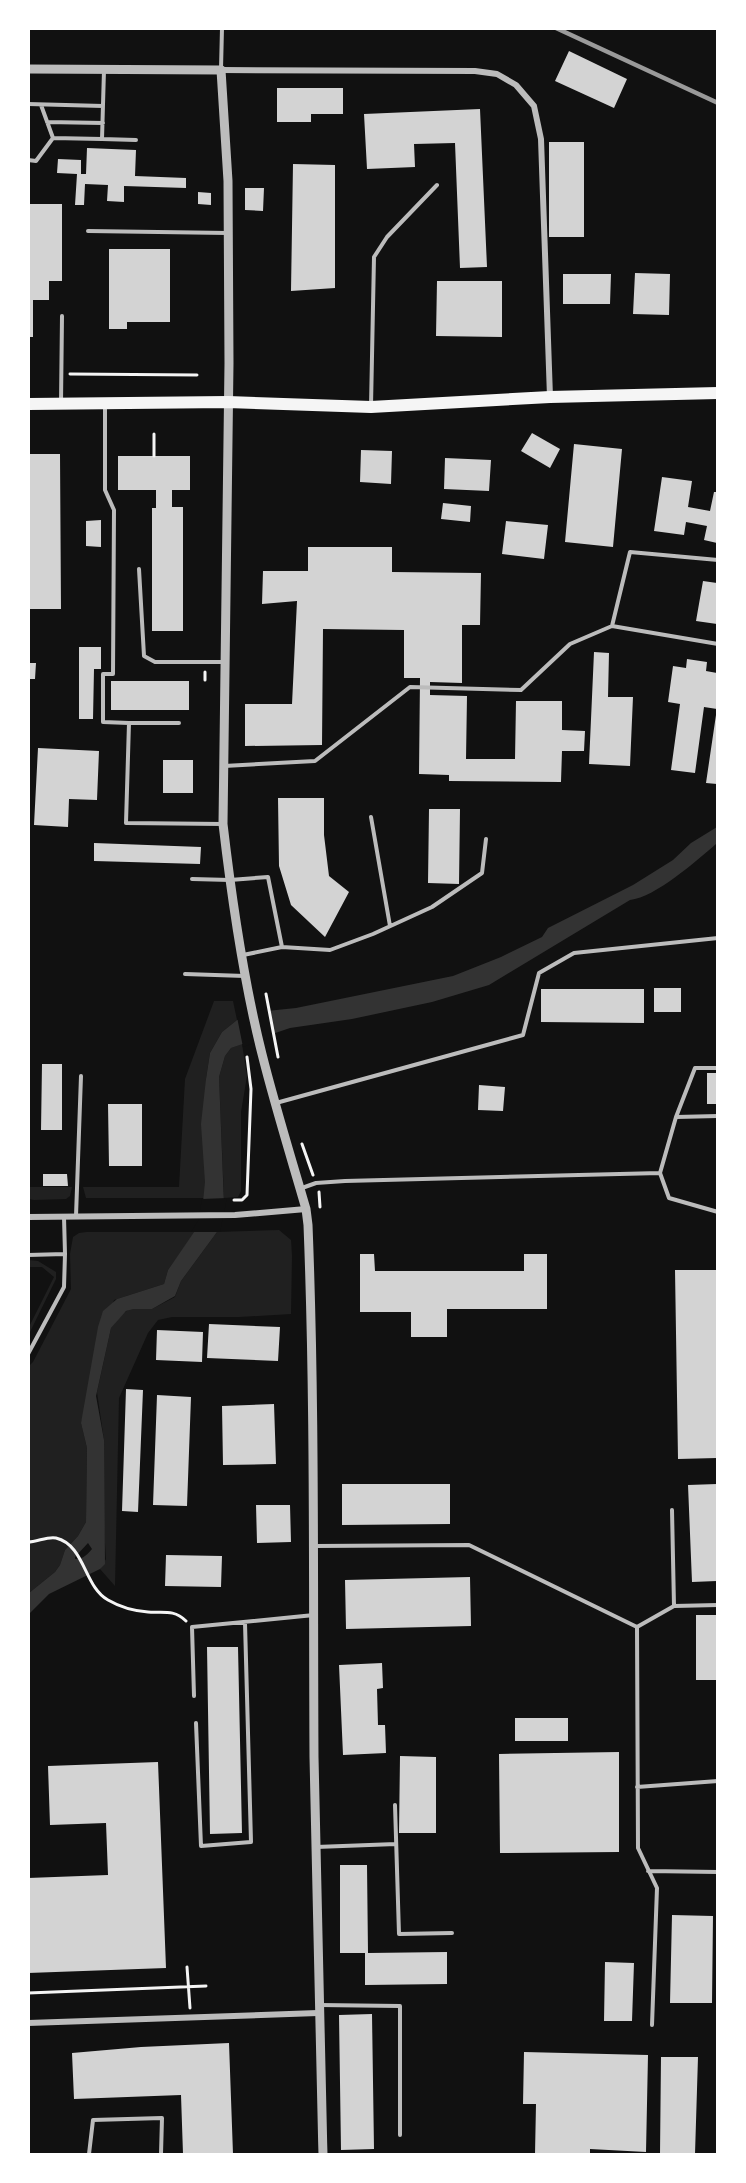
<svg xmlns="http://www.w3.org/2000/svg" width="746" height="2183" font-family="Inter,sans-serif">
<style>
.green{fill:#202020}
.water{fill:#333;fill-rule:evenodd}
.pier{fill:#111}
.building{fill:#d3d3d3}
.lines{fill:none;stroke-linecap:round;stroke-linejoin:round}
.path{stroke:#f5f5f5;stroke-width:3}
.service{stroke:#bcbcbc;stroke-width:4}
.minor{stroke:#bcbcbc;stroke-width:6}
.tertiary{stroke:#bcbcbc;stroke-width:9}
.primary{stroke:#f5f5f5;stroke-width:12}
.rail{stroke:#9a9a9a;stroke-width:4.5}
</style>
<rect width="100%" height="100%" fill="#111"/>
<path class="green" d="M214 1001H233L237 1020 222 1032 210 1053 206 1079 205 1198H86L83 1187H179L185 1079Z
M242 1044 247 1076 241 1112V1191L238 1197 224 1198 219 1077 225 1056 231 1048Z
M29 1187H72L70 1196 66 1199 34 1200 29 1199Z
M279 1230 291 1240 292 1256 291 1314 239 1317H172L158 1320 148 1333 119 1398 115 1586 100 1569 106 1559 103 1511 104 1440 97 1392 111 1328 122 1314 130 1309H152L175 1297 181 1281 217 1232Z
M87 1232H195L168 1270 164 1284 114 1300 81 1423 87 1448 86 1522 78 1536 65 1550 60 1565 55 1572 29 1593V1366L33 1362 71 1289 70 1254 73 1237 79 1233Z
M29 1260 38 1261 56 1272V1279L29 1334V1327L54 1277 42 1267H29Z"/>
<path class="water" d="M717 827 716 844C696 861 656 897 630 900L489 985 432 1002 352 1019 290 1028 231 1048 225 1056 219 1077 224 1204 217 1232 181 1281 175 1296 152 1309H133L126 1311 111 1328 96 1396 104 1440 105 1564 100 1569 49 1594 29 1614V1593L55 1572 60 1565 65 1550 78 1536 86 1522 87 1448 81 1423 98 1327 103 1311 117 1299 164 1284 168 1270 201 1222 205 1182 201 1124 206 1079 210 1053 222 1032 237 1020 267 1011 296 1008 453 976 501 957 542 937 548 928 633 885 673 860 691 843ZM88 1543 92 1549C88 1554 82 1560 75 1559V1557Z"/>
<path class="pier" d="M269 1008 275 1036 243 1047 237 1017Z
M227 1198 220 1232H191L198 1221 202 1199Z"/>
<path class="building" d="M569 51 627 79 614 108 555 81Z
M277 88H343V114H311V122H277Z
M480 109 487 267 460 268 455 143 414 144 415 167 367 169 364 114Z
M549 142H584V237H549Z
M87 148 136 150 135 176 186 178V188L124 186V202L107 201 108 185 85 184 84 205H75L77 174 57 173 58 159 81 160V174H86Z
M293 164 335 165V288L291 291Z
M245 188H264L263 211 245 210Z
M198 192 211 193V205L198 204Z
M28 204H62V281H49V300H33V337H28Z
M109 249H170V322H127V329H109Z
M635 273 670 274 669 315 633 314Z
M563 274H611L610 304H563Z
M437 281H502V337L436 336Z
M532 433 560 449 550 468 521 451Z
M574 444 622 449 613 547 565 542Z
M361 450 392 451 391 484 360 482Z
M29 454H60L61 609H29Z
M118 456H190V490H172V507H183V631H152V508H156V490H118Z
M445 458 491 460 489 491 444 489Z
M662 477 692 481 688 507 710 511 714 492H717V543L704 540 707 526 686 522 684 535 654 531Z
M443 503 471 506 470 522 441 519Z
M101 520V547L86 546V521Z
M506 521 548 525 544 559 502 554Z
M308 547H392V572L481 573 480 625H462V683L430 682V695L467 696 466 759H515L516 701H562V730L585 731 584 751H562L561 782 449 781V775L419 774 420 678H404V630L323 629 322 745 245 746V704H292L297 601 262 604 263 571H308Z
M703 581 717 583V624L696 621Z
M79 647H101V669H94L93 719H79Z
M594 652 609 653 608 697H633L630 766 589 764Z
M687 659 707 662 706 671 717 673V709L704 707 695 773 671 770 680 704 668 702 673 666 686 668Z
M28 663H36L35 679H28Z
M111 681H189V710H111Z
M716 715H717V784L706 783Z
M38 748 99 751 97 800 69 799 68 827 34 825Z
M163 760H193V793H163Z
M278 798H324V835L329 876 349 892 325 937 291 905 279 866Z
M429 809H460L459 884 428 883Z
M94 843 201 847 200 864 94 861Z
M654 988H681V1012H654Z
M541 989H644V1023L541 1022Z
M42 1064H62V1130H41Z
M707 1073H717V1104H707Z
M479 1085 505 1087 503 1111 478 1110Z
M108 1104H142V1166H109Z
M43 1174H67L68 1186H43Z
M360 1254H374L375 1271H524V1254H547V1309H447V1337H411V1312H360Z
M675 1270H717V1458L678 1459Z
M209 1324 280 1327 278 1361 207 1358Z
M157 1330 203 1332 202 1362 156 1360Z
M126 1389 143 1390 138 1512 122 1511Z
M157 1395 191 1397 187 1506 153 1505Z
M274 1404 276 1464 223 1465 222 1406Z
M342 1484H450V1524L342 1525Z
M717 1484V1581L692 1582 688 1485Z
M256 1505H290L291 1542 257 1543Z
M166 1555 222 1556 221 1587 165 1586Z
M470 1577 471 1626 346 1629 345 1580Z
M696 1615H717V1680H696Z
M207 1647H238L242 1833 210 1834Z
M382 1663 383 1688 377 1689 378 1725H385L386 1753 343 1755 339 1665Z
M515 1718H568V1741H515Z
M619 1752V1852L500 1853 499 1754Z
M400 1756 436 1757V1833H399Z
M158 1762 166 1968 28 1973V1878L108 1875 106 1823 50 1825 48 1766Z
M340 1865H367L368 1953 447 1952V1984L365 1985V1953H340Z
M672 1915 713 1916 712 2003H670Z
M605 1962 634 1963 632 2021H604Z
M372 2014 374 2149 341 2150 339 2015Z
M229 2043 233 2154H183L181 2095 74 2099 72 2053 141 2047Z
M524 2052 648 2055 646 2152 590 2149V2154H535L536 2104H523Z
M661 2057H698L695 2154H660Z"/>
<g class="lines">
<path class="path" d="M70 374 197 375
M154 456V434
M205 680V672
M266 994 278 1057
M302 1144 313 1175
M319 1192 320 1207
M234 1200H242L247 1195 251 1089 247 1057
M28 1542C37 1542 48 1536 56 1538 85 1545 84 1587 108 1600 120 1607 134 1611 148 1612 163 1613 174 1609 186 1621
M187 1967 190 2008
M28 1993 206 1986"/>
<path class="service" d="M221 69 222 28
M104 70 102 139 136 140
M28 104 103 106
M41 105 53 138
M47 122 103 123
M28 160 36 161 53 138 102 139
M88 231 228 233
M61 403 62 316
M371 406 374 257 387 237 437 185
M105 407V490L114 510 113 674H103V722L129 723
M139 569 144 656 155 662H225
M612 626 630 552 718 560
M179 723H129L126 823 223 824
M224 766 315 761 410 687 521 690 570 644 612 626 718 644
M371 817 390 926
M192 879 230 880 268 877 282 947 243 955
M282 947 330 950 373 934 432 907 482 873 486 839
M185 974 245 976
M718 1068H695L676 1117 660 1173 669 1198 718 1212
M276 1103 523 1035 539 973 574 953 718 938
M676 1117 718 1116
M302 1188 316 1183 345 1181 660 1173
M76 1216 81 1076
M28 1255 65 1254 64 1217
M28 1354 64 1287 65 1254
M672 1510 674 1606
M315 1546 469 1545 637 1627 674 1606 718 1605
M637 1627 638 1848 657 1888 652 2025
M194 1696 192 1627 314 1615
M196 1723 201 1846 251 1842 245 1623
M637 1787 718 1781
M395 1805 399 1934 452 1933
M316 1847 396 1844
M648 1871 718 1872
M319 2005 400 2006V2135
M89 2154 93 2120 162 2118 161 2154"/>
<path class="minor" d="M221 70 475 71 497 74 516 85 534 106 541 139 550 397
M28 1217 235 1215 306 1209
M28 2023 318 2013"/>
<path class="tertiary" d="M28 69 221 70 228 181 229 363 223 824C232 901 243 979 262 1054 275 1106 291 1157 306 1209L308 1225C315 1402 313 1580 314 1757 316 1890 319 2022 323 2154"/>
<path class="primary" d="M28 404 228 402 371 407 550 397 718 393"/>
<path class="rail" d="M556 28 718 103"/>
</g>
<rect width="746" height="2183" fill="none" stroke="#ffffff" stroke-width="60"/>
</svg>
